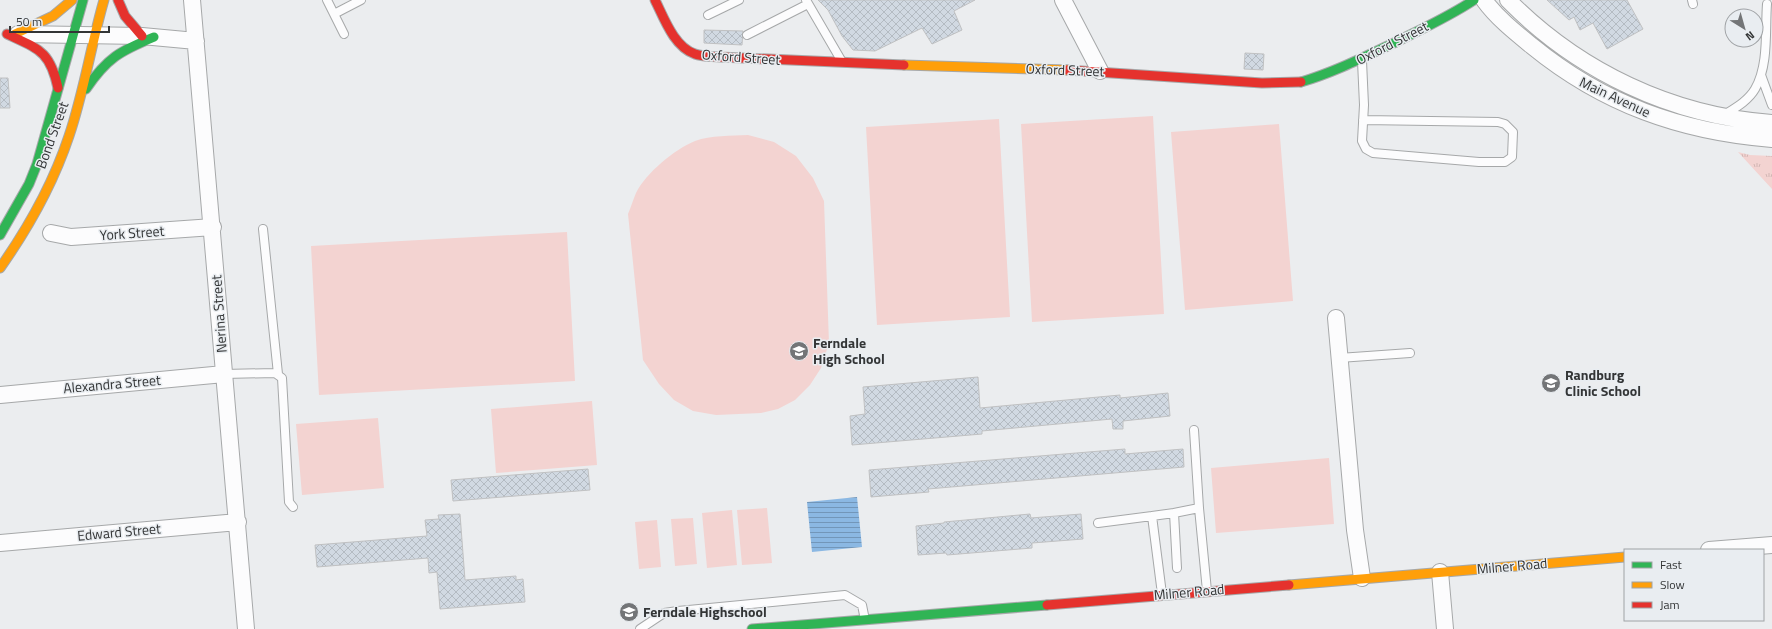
<svg xmlns="http://www.w3.org/2000/svg" width="1772" height="629" font-family="'Titillium Web',sans-serif">
<style>
.park{fill:url(#park-tufts)}
.garden{fill:#f3d3d1}
.water{fill:url(#water-rules)}
.building{fill:url(#building-cross-hatch);stroke:#c0c1c2}
.lines{fill:none;stroke-linecap:round;stroke-linejoin:round}
.lane-casing{stroke:#a6a8a9;stroke-width:10}
.street-casing{stroke:#a6a8a9;stroke-width:18}
.fast-casing{stroke:#a6a8a9;stroke-width:11}
.slow-casing{stroke:#a6a8a9;stroke-width:11}
.jam-casing{stroke:#a6a8a9;stroke-width:11}
.lane{stroke:#fcfcfd;stroke-width:8}
.street{stroke:#fcfcfd;stroke-width:16}
.fast{stroke:#30b455;stroke-width:9}
.slow{stroke:#ff9f0a;stroke-width:9}
.jam{stroke:#e5322d;stroke-width:9}
.labels{text-anchor:middle;stroke-width:3;stroke-linejoin:round;paint-order:stroke}
.street-label{font-size:14px;fill:#333536;stroke:#e9edf1}
.poi-label{font-size:14px;font-weight:bold;fill:#333536;stroke:#e9edf1;text-anchor:start}
</style>
<defs>
<pattern id="park-tufts" width="24" height="20" patternUnits="userSpaceOnUse"><rect width="24" height="20" fill="#f3d3d1"/><path d="M3 7l-1-3M5 7V3M7 7l1-3M15 17l-1-3M17 17v-4M19 17l1-3" fill="none" stroke="#d1b6b4"/></pattern>
<pattern id="water-rules" width="6" height="5" patternUnits="userSpaceOnUse"><rect width="6" height="5" fill="#8bb8e3"/><path d="M0 2.5h6" fill="none" stroke="#7296b9"/></pattern>
<pattern id="building-cross-hatch" width="8" height="8" patternUnits="userSpaceOnUse"><rect width="8" height="8" fill="#d1d9e2"/><path d="M0 0l8 8M0 8l8-8" fill="none" stroke="#b4bbc2"/></pattern>
</defs>
<rect width="100%" height="100%" fill="#ebedef"/>
<path class="park" d="M1738 152 1750 155 1772 156V189Z"/>
<path class="garden" d="M1153 116 1164 314 1032 322 1021 124Z
M999 119 1010 317 877 325 866 127Z
M1279 124 1293 301 1185 310 1171 132Z
M748 135 774 142 796 156 813 178 824 201 829 343 821 368 810 385 795 400 778 409 761 413 716 415 693 411 674 400 659 384 643 360 628 214C631 207 633 200 636 193 646 173 675 149 695 141 711 135 731 136 748 135Z
M567 232 575 381 319 395 311 246Z
M592 401 597 465 496 473 491 409Z
M378 418 384 488 302 495 296 424Z
M1329 458 1334 524 1216 533 1211 468Z
M767 508 772 563 742 565 737 510Z
M732 510 737 565 707 568 702 513Z
M693 518 697 564 675 566 671 519Z
M657 520 661 567 639 569 635 522Z"/>
<path class="water" d="M857 497 862 547 812 552 807 502Z"/>
<path class="building" d="M818 0H975L954 11 962 30 932 44 922 28 875 51 853 50 842 36 828 10Z
M1547 0H1627L1643 29 1607 49 1593 23 1580 30 1574 17 1569 20Z
M704 30 743 31 742 45 704 43Z
M1245 53 1264 54 1263 70 1244 69Z
M0 78H8L10 108H0Z
M978 377 980 408 1120 395V398L1168 393 1170 416 1123 421V429H1113L1112 419 982 431V434L852 445 850 416 865 414 863 387Z
M1125 449V454L1183 449 1184 467 928 489 929 492 871 497 869 470Z
M588 469 590 490 453 501 451 480Z
M460 514 465 580 516 576V580L523 579 525 602 440 609 437 572 429 573 428 558 317 567 315 545 427 536 425 520 439 519 438 515Z
M1030 514 1031 518 1081 514 1083 539 1032 543V548L947 555 946 553 918 555 916 526 944 523V522Z"/>
<g class="lines">
<g class="lane-casing">
<path id="lane" d="M327 0 344 34
M806 0 841 60
M1692 0 1693 4
M334 14 361 0
M708 15 739 0
M747 35 808 4
M1362 61 1364 105 1362 141 1366 149 1373 153 1479 162H1505L1512 157 1513 132 1505 124 1498 122 1363 120
M1761 75 1772 105
M1724 115C1735 108 1748 101 1755 89 1769 65 1765 30 1767 4
M263 229 278 374
M1339 358 1410 353
M224 374 275 373 282 378 289 502 293 507
M1194 430 1199 508
M1174 513 1199 508 1207 591
M1152 516 1174 513 1177 568
M1098 523 1152 516 1162 594
M640 629 664 613 678 611 845 595 862 605 865 620"/>
</g>
<g class="street-casing">
<path id="street" d="M192 0 246 629
M1063 0 1100 71
M1484 0C1497 18 1516 33 1532 46 1603 104 1681 132 1772 139
M1508 0C1578 71 1672 116 1772 123
M18 34 142 36 196 41
M51 233 71 237 213 227
M1336 318 1355 530 1362 578
M0 395 224 374
M0 543 238 522
M1709 550 1772 545
M1440 572 1445 629"/>
</g>
<g class="fast-casing">
<path id="fast" d="M1301 82C1335 72 1366 56 1398 41 1424 28 1450 16 1474 0
M86 89C107 58 120 51 154 37
M0 235 29 184 37 164 83 0
M752 629 1047 605"/>
</g>
<g class="slow-casing">
<path id="slow" d="M15 34 53 16 72 0
M904 65 1067 70
M0 268C29 227 53 184 69 136 84 92 91 45 104 0
M1289 585 1625 557"/>
</g>
<g class="jam-casing">
<path id="jam" d="M118 0 125 16 142 36
M655 0C664 18 674 47 695 54 703 57 712 56 720 57L904 65
M7 34C39 49 50 51 58 88
M1067 70 1262 83 1301 82
M1047 605 1289 585"/>
</g>
<use href="#lane" class="lane"/>
<use href="#street" class="street"/>
<use href="#fast" class="fast"/>
<use href="#slow" class="slow"/>
<use href="#jam" class="jam"/>
</g>
<defs>
<g id="school-disc" transform="scale(1)"><circle r="9.5" fill="#737577" stroke="#e9edf1"/><path d="M0-5L7-2L0 1L-7-2ZM-4 1L0 2.5L4 1V4Q0 6-4 4Z" fill="#fff"/></g>
</defs>
<g fill-rule="evenodd">
<use href="#school-disc" x="799" y="351"/>
<use href="#school-disc" x="1551" y="383"/>
<use href="#school-disc" x="629" y="612"/>
</g>
<g class="labels">
<g class="street-label">
<text transform="translate(1392 43) rotate(-27)" y="5">Oxford Street</text>
<text transform="translate(741 57) rotate(4)" y="5">Oxford Street</text>
<text transform="translate(1065 70) rotate(2)" y="5">Oxford Street</text>
<text transform="translate(1615 97) rotate(25)" y="5">Main Avenue</text>
<text transform="translate(52 135) rotate(-70)" y="5">Bond Street</text>
<text transform="translate(132 233) rotate(-4)" y="5">York Street</text>
<text transform="translate(219 314) rotate(-94)" y="5">Nerina Street</text>
<text transform="translate(112 384) rotate(-5)" y="5">Alexandra Street</text>
<text transform="translate(119 532) rotate(-5)" y="5">Edward Street</text>
<text transform="translate(1512 566) rotate(-5)" y="5">Milner Road</text>
<text transform="translate(1189 592) rotate(-5)" y="5">Milner Road</text>
</g>
<g class="poi-label">
<text x="813" y="348">Ferndale<tspan x="813" dy="16">High School</tspan></text>
<text x="1565" y="380">Randburg<tspan x="1565" dy="16">Clinic School</tspan></text>
<text x="643" y="617">Ferndale Highschool</text>
</g>
</g>
<rect x="1624" y="549" width="140" height="72" fill="#e9edf1" stroke="#a0a3a6"/>
<rect x="1632" y="562" width="20" height="6" fill="#30b455" stroke="#a0a3a6"/>
<text x="1660" y="569" font-size="12" fill="#333536">Fast</text>
<rect x="1632" y="582" width="20" height="6" fill="#ff9f0a" stroke="#a0a3a6"/>
<text x="1660" y="589" font-size="12" fill="#333536">Slow</text>
<rect x="1632" y="602" width="20" height="6" fill="#e5322d" stroke="#a0a3a6"/>
<text x="1660" y="609" font-size="12" fill="#333536">Jam</text>
<g transform="translate(1744 28) rotate(143)"><circle r="19" fill="#e9edf1" stroke="#a0a3a6"/>
<path d="M0-3L7 15L0 10L-7 15Z" fill="#737577"/>
<text y="-6" font-size="11" font-weight="bold" text-anchor="middle" fill="#333536">N</text>
</g>
<path d="M10 26v6h99v-6" fill="none" stroke="#333536" stroke-width="2"/>
<text x="16" y="26" font-size="12" fill="#333536" stroke="#e9edf1" stroke-width="3" paint-order="stroke">50 m</text>
</svg>
